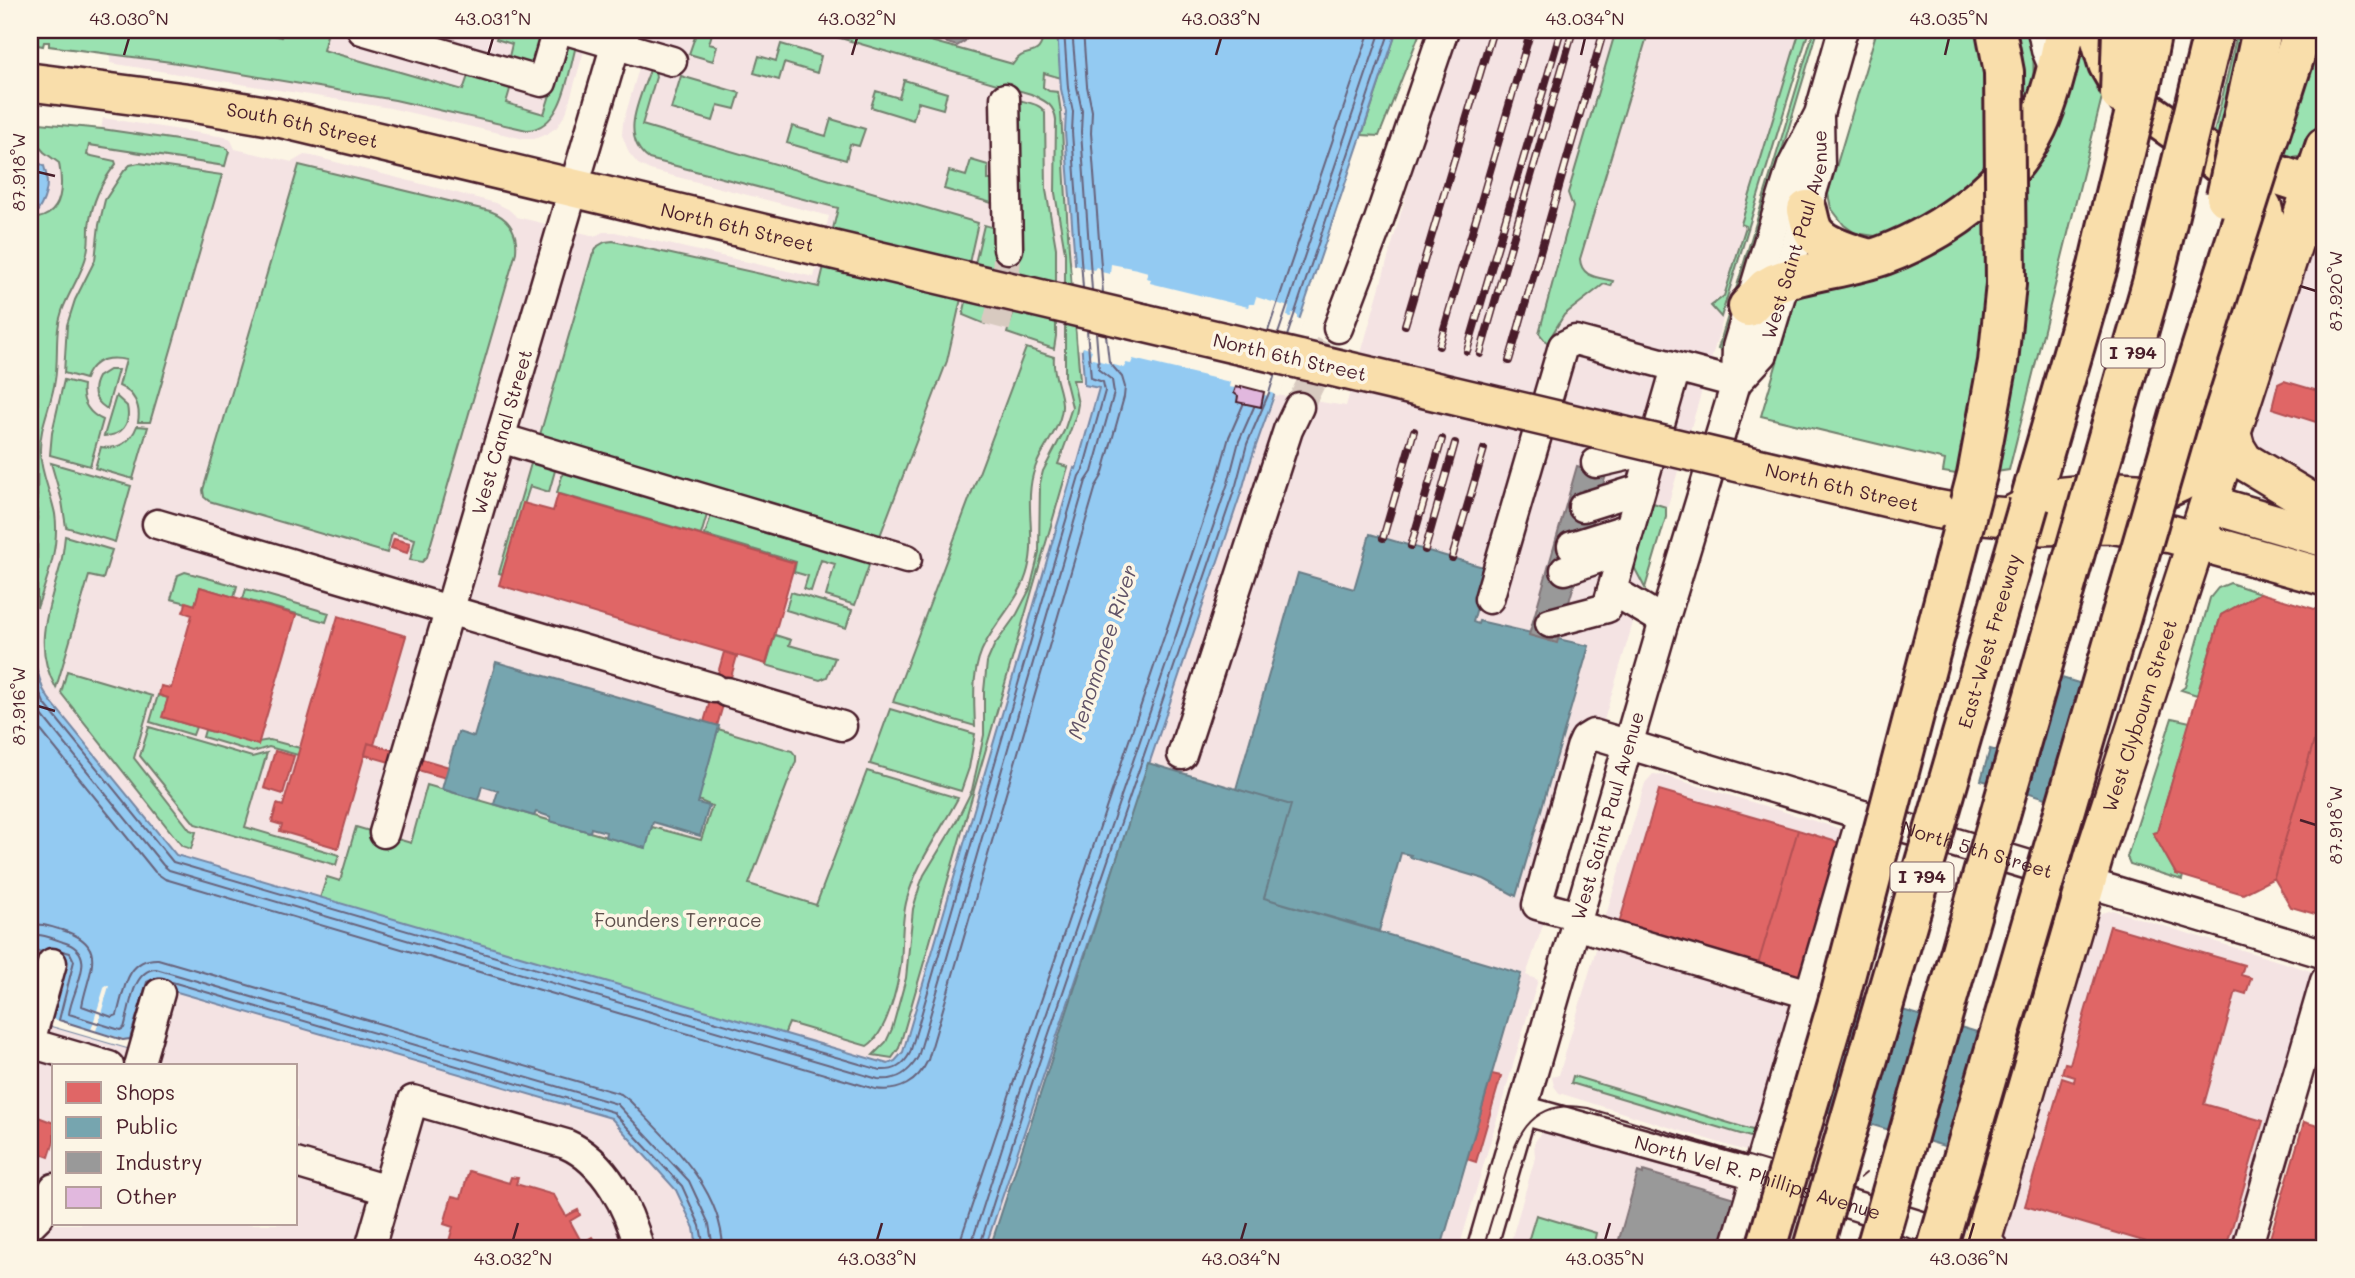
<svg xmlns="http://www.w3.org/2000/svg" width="2355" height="1278" font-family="Mali,sans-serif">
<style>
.built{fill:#f4e3e3;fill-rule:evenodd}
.green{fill:#9ae2b1;stroke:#72806e;stroke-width:2}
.water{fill:#93caf2;stroke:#7686a2;stroke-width:2}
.pier{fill:#fcf5e5}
.shops{fill:#e06666;stroke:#b35154;stroke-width:2}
.public{fill:#76a5af;stroke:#697d87;stroke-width:2}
.industry{fill:#999;stroke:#817478;stroke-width:2}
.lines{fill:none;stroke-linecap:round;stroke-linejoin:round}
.shore{stroke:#67637b;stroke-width:2}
.building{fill:#e1b8de;stroke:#4a1f2b;stroke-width:2}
.minor-tunnel{stroke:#d8cac0;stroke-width:28;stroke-dasharray:28 14;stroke-linecap:butt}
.minor-casing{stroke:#4a1f2b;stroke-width:33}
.major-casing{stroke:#4a1f2b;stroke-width:42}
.highway-casing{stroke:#4a1f2b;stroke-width:44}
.minor{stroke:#fcf5e5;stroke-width:28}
.major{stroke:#f9deab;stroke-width:37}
.highway{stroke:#f9deab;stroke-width:38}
.tram{stroke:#4a1f2b;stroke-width:2}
.rail-casing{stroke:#4a1f2b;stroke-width:8}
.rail{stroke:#fcf5e5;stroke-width:5;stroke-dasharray:16;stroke-linecap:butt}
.major-bridge-casing{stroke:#4a1f2b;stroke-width:42;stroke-linecap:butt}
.highway-bridge-casing{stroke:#4a1f2b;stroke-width:44;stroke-linecap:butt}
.major-bridge{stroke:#f9deab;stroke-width:37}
.highway-bridge{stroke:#f9deab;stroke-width:38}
.ticks{fill:none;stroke:#4a1f2b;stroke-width:2.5}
.labels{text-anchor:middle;stroke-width:7;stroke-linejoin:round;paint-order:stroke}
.shield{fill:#fcf5e5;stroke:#7f5f63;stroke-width:2}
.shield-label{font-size:18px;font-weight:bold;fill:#4a1f2b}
.street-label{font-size:19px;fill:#4a1f2b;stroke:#fcf5e5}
.park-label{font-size:19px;fill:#5e504c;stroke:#fcf5e5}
.water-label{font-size:21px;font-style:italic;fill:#605267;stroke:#fcf5e5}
.neatline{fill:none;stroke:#4a1f2b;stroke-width:2.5}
.ticks-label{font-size:18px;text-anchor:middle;fill:#4a1f2b}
</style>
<rect width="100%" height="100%" fill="#fcf5e5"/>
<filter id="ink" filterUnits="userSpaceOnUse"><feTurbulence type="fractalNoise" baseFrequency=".0143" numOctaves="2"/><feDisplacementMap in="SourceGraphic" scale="14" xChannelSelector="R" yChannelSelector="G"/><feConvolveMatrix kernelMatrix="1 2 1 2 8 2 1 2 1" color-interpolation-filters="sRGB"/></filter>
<g filter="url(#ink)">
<path class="built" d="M30 30H590L566 113 557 127 547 134 534 139H524L390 108 110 63 111 53 49 46 50 42H45L43 46 32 44 33 41 30 40Z
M650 30H1057L1061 89 1066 112 1065 132 1084 379 1099 388 1076 469H1074L903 1052 895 1061 888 1064 176 855 49 699 44 689 32 655 33 218 46 196 47 178 44 166 30 158V121L39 125 40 123 101 130 103 118 225 137 231 140 235 149 292 162 304 155 312 156 496 203 508 209 517 217 595 236 603 232H615L814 277 829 216 650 170 638 164 629 153 622 135 623 123Z
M1461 30H1809L1545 919 1526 975 1538 980 1459 1248H985L1243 487 1254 446 1276 395 1346 406 1439 79Z
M2325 217V497L2249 442 2313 229Z
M1653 774 1662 775 1864 836 1752 1153 1559 1093 1554 1086 1552 1077 1559 1075 1645 783Z
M2112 910 2314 972 2233 1248H2001L2097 919 2101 913Z
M35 950 67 959 49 1025 133 1050 153 984 611 1118 676 1190 694 1228 697 1247 699 1248H30V964ZM54 1066H296V1224H54Z
M1547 1131 1745 1189 1727 1248H1509L1535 1158 1534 1143 1541 1133Z"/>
<path class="green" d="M30 30H256L281 37 284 30H321L328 32 323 50 463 90 469 73 511 86 506 103 544 114 565 47 569 44 576 46C568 74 563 128 527 130L395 100 171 62 49 46V42H44L43 46 32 44 33 41 30 40Z
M499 30H524L544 36 534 69 508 61 512 44 496 39Z
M702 30H713L709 44 717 46 713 61 689 54 696 34Z
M813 30H891L1013 64C1025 44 1041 64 1044 30H1057L1061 78 1044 73 1043 87 1049 91 1058 92 1061 113 1069 250 1080 380H1073L1078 404 1076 415 1058 464 1068 467 899 1048 892 1058 873 1055 886 1042 892 1029 906 978 913 909 920 885 924 875 955 824 972 790 984 735V691L987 662 994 646 1017 614 1030 589 1039 553 1040 483 1043 471 1064 431 1072 407 1065 379V252L1055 193 1056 120C1054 104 1045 101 1031 94Z
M1397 30H1421L1379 136 1362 135Z
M1616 30H1649L1580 259C1581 277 1597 277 1613 281L1611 286 1604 284 1564 315 1547 343 1539 333 1573 207 1568 193Z
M1800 30H1809L1721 317 1711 306 1724 296 1746 226 1741 224Z
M1814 30H1818L1722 351 1718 349Z
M1877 30H2033L2034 106 2002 156 1953 199 1892 232 1875 236 1855 233 1844 225 1831 208 1828 194Z
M2077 30 2104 81 2096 88 2102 97 2009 470 1969 476 1943 472 1945 460 1761 416 1798 292 1941 245Z
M2238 30H2325V98L2310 150 2303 156 2293 158 2213 137Z
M781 44 821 56 817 73 784 63 779 80 754 73 759 56 776 61Z
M651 67 655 72 656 77 642 125 978 223 947 361 878 541 539 438 592 256 598 246 605 242 613 241 819 287 838 208 649 159C618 136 641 97 651 67Z
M681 76 740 93 735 109 718 105 713 121 671 109Z
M904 80 947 93 943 109 918 102 913 120 871 107 876 91 899 98Z
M1019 100C1029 103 1041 104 1045 113L1046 190 1056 248V336L1054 349 1007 333 1019 296Z
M831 119 865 129 859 146 850 144 846 160 787 143 792 126 826 136Z
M30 121 39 125 40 123 102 129 225 147 229 151 225 166 89 145 87 155 115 161 116 164C102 181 92 203 89 226 89 235 89 244 87 253 83 273 69 291 62 311 54 333 59 357 55 380 52 404 39 427 40 452 41 474 51 493 55 514 60 546 47 579 37 608L38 218C63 213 63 185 59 163L44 152 30 136Z
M971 160 988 165V180H995V204L944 189 949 171 966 176Z
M139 163 222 175 150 422H138C141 406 134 392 119 386L126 360C108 356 92 360 85 379L64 373 67 325 75 300 95 260 99 225 105 200 124 171 130 165Z
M299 165 490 211C509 218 518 231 516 252L427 557 422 562 410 560 415 539 392 533 387 553 209 501 204 497 203 490Z
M984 225 995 228 996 290 985 324 963 315Z
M1026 348 1054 357C1052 374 1061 388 1062 404 1063 427 1042 447 1035 468 1023 501 1037 535 1028 569 1021 598 1000 616 986 642 971 668 974 697 975 726L893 702Z
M109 370H118L107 409C94 401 91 390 98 377Z
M64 380 83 385C81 401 88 413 103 420L90 466 50 455 52 433Z
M116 396 127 406C131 424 122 436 104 436Z
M137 426 148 427 133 479 95 468 101 447C118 450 131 442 137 426Z
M532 460 556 467 549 492 530 486 502 574 499 573Z
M51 463 131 486 115 542 66 527 62 501Z
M565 466 709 508 701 535 557 493Z
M1653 503 1666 507V517L1645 588 1634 567Z
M713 509 872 557 855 605 826 596 835 564 821 560 811 591 804 589 808 576 794 572 796 562 705 535Z
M65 536 112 550 103 579 89 576 56 688C31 644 50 607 61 563 63 554 64 545 65 536Z
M185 572 237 586 234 597 200 587 195 605 171 599 178 575Z
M2230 583 2260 593 2221 615 2197 695 2181 690 2185 687 2210 598 2218 588Z
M246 589 329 613 326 622 243 599Z
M791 592 852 610 846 628 786 610Z
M775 635 791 640 789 645 835 658 827 677 820 680 766 665Z
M67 671 152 696 134 758 190 830 196 832 191 849 182 846 61 693Z
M158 695 168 698 163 717 196 727 193 735 150 722Z
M890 709 975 734 969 768 961 791 870 764Z
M2172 718 2190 722 2157 832 2153 833 2176 874 2183 876 2182 880 2130 864 2127 857Z
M149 727 252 757 267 753 245 827 339 855 336 865 195 824 140 756Z
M718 729 792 751 796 756V761L749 884 816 905 867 771 958 798C940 832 917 862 907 899 901 920 903 941 901 963 898 985 887 1034 867 1046L789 1023 784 1035 320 898 327 877 340 881 356 827 411 843 427 785 645 848 652 827 701 840 712 806 698 800Z
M205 730 258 742 270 740 300 748 298 755 269 747 253 752 203 737Z
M1573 1076 1759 1132 1757 1139 1571 1083Z
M1536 1215 1596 1233 1593 1248H1526Z"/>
<path class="water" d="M1057 30H1397L1287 356C1274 401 1255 442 1243 487L985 1248H699L697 1247 694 1228 676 1190 611 1118 153 985 134 1050 48 1025 67 959 35 950 30 964V158L44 166C51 186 45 202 33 218L32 655 43 689 49 699 176 855 888 1064 895 1061 903 1052 1074 468 1076 469 1099 388 1084 385V379L1065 132 1066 112 1061 89Z"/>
<path class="pier" d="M1071 264 1094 270 1096 267 1101 269V272L1110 274 1111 264 1137 269 1148 272 1146 278 1151 279 1150 283 1248 307 1249 304H1254L1256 297 1289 307 1287 316 1291 317 1292 313 1297 315V318L1303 320 1280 394 1278 397 1270 392 1269 396 1264 395 1259 407 1248 405 1237 402 1238 396 1234 393 1235 388 1229 387 1230 382 1133 359 1131 364 1126 363 1125 368 1089 358 1092 350 1083 347 1082 350 1078 349Z
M67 963H69L53 1019 91 1030 105 985 109 986 96 1031 131 1041 148 986 152 987 134 1050 48 1025Z"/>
<path class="shops" d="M2284 381 2325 393V425L2272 408 2278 384Z
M558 494 795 563 766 664 499 585 523 503 553 511Z
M394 539 410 543 407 553 391 548Z
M200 587 296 615 258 745 162 717 168 698 159 695 161 686 171 688 192 615 183 612 185 607 186 602 195 605Z
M2260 593 2325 612V703L2274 878 2243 894 2176 874 2153 833 2157 832 2221 615Z
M2260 593 2325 612V917L2291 907 2274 878 2243 894 2176 874 2153 833 2157 832 2221 615Z
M338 616 406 636 374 745 368 743 338 848 280 831 282 825 272 822 277 804 283 806Z
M724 652 737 656 717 726 704 722Z
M368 743 449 767 446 778 365 755Z
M275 751 294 756 283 794 264 788Z
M1659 790 1798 830 1757 968 1618 927Z
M1798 830 1843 844 1803 981 1757 968Z
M2110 926 2244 965 2241 975 2251 978 2246 994 2236 991 2204 1104 2263 1121 2226 1248H2168L2161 1246 2160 1248H2148L2150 1243 2025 1206 2062 1078 2074 1082 2075 1077 2062 1073 2065 1063 2070 1064Z
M1492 1074 1501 1076 1476 1162 1467 1159Z
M38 1117 54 1123V1141L49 1157 30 1150V1142Z
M2304 1122 2325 1128V1248H2267Z
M469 1171 509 1183 511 1177 518 1178 516 1184 554 1195 566 1216 578 1210 580 1215 570 1221 582 1243 592 1237 595 1242 585 1248H447L453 1227 444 1224 452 1196 461 1198Z"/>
<path class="public" d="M1370 534 1483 567 1481 573 1486 574 1473 622 1478 624 1479 621 1589 646 1516 896 1484 879 1410 857 1411 855 1401 853 1379 931 1264 898 1291 805 1236 789 1298 573 1354 589Z
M496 662 719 726 698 803 709 806 700 836 653 822 646 848 605 837 606 832 591 828 590 832 550 821 551 817 536 812 534 816 494 804 498 791 482 786 478 800 442 789 458 732 474 737Z
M2055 676 2082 684 2062 749 2087 756 2072 806 2020 790Z
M1990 749 2021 758 2012 789 1981 780Z
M1148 763 1291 805 1264 898 1521 974 1441 1248H990Z
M1848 994 1994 1037 1961 1151 1815 1108Z"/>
<path class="industry" d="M920 30H968L969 33 965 41 957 46 947 43 941 35 934 39 927 38Z
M1577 466 1606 475 1557 643 1529 635Z
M1643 1171 1741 1200 1727 1248H1611L1613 1242 1618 1243 1638 1172 1643 1174Z"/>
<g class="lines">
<path class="shore" d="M1064 30 1068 88 1073 112 1072 132 1083 288
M1072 30 1077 87 1082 111 1081 132 1092 290
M1083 30 1087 86 1092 111 1091 133 1103 293
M1268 331 1370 30
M1278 334 1381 30
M1287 336 1390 30
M30 670 44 703 173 862 880 1070C895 1071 903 1066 910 1053L1079 476 1083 470 1105 391 1103 382 1091 378 1087 330
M30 697 37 709 163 865 169 870 878 1079C897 1081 909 1073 918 1057L1086 481 1092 472 1114 393 1112 380 1099 370 1096 332
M30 717 155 872 165 879 875 1089C899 1093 918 1082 928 1060L1096 486 1102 476 1124 397 1125 387 1122 377 1109 362 1106 335
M30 925C41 923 51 927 62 930 110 945 88 971 82 1006L112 1017 117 1015C124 991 126 958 158 959L621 1094 630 1101C669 1142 721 1187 723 1248
M30 936C41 933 52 938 63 942 101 953 72 988 69 1014L120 1030 124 1028C130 1009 132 970 156 969L617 1104 689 1181 709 1224 713 1248
M59 950 70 953 74 961 59 1020 123 1040 130 1039 147 982 156 978
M172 982 613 1112 682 1186 700 1226 704 1248
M960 1248 961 1238 1217 480 1229 437 1243 405
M970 1248 1019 1095 1228 483 1239 441 1254 407
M979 1248 1027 1098 1236 485 1247 444 1269 393 1275 374"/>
</g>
<path class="building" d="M1241 386 1264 392 1261 407 1237 402 1238 396 1234 393 1236 387 1241 388Z"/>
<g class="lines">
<path class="minor-tunnel" d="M996 327 1003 299 1008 249
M1299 407 1338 328"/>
<g class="minor-casing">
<g id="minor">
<path d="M362 30 542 82 557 30"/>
<path d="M566 30 672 61"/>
<path d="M2042 30 2046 50 2055 71"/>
<path d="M1005 98 1008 249"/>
<path d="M1338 328 1378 223 1444 30"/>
<path id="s1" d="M1736 383 1763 354 1820 166 1819 117"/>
<path d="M500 438 907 559"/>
<path d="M1596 463 1652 450"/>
<path d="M1583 507 1640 489"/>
<path d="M157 524 714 688"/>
<path d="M1572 546 1629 528"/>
<path d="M1565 570 1623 550"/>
<path d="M1489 599 1563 346 1575 340 1736 383"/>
<path d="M1664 621 1612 590 1676 368"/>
<path d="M1550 623 1607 608 1612 590"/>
<path d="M727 692 842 726"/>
<path d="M1182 755 1288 430 1299 407"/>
<path id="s2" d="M384 833 620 30"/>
<path id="s3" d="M1578 916 1537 905 1581 748 1585 739 1593 734 2325 954"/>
<path d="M1576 925 1809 994"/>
<path d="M30 1042 52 963"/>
<path d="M30 1043 109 1066"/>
<path d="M139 1066 160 993"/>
<path id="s4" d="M1522 1110 1742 1171 1993 1248"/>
<path d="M296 1163 387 1190"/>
<path d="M30 1225 40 1215 54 1188"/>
<path d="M370 1248 413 1100 566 1144C605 1161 629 1208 639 1248"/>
<path id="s5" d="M1482 1248 1664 621 1736 383 1737 347 1771 233 1792 166 1819 114 1843 30"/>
<path d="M1735 1248 1862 815"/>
<path d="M2247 1248 2325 981"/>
</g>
</g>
<g class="major-casing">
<g id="major">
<path id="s6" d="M30 82 192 103 275 117 821 247"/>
<path d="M1144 323 1302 360"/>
<path d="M2232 434 2236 448 2244 461 2325 510"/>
<path d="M2209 504 2325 538"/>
<path d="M1936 509 1958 513 2008 517 2040 526 2109 524 2171 534 2325 577"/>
<path d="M2008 517 2045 498 2117 491 2156 493"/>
<path id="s7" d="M1980 1248 2095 853 2312 186"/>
</g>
</g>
<g class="highway-casing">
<path id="highway" d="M2098 30 2108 64 2127 97 2203 150 2251 190 2262 207 2267 228 2197 458 2180 482 2156 493
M2229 159 2312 186 2325 147
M1807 210C1809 217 1810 226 1814 232 1823 246 1853 254 1869 259
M1748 307 1766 288 1775 283C1810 270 1849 268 1884 255 1944 232 2008 187 2037 127 2051 97 2059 62 2065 30
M2029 504 2098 266 2112 206"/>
</g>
<use href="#minor" class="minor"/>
<use href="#major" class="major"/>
<use href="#highway" class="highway"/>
<path class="tram" d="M1860 1178 1866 1173
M1484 1248C1488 1229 1495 1210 1501 1190 1514 1143 1526 1096 1588 1108L1772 1163"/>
<g class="rail-casing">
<path id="rail" d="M1405 325 1493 30
M1439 346 1531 30
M1467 351 1561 30
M1480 354 1573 30
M1509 361 1604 30
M1383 538 1414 431
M1411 546 1442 439
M1425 550 1455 443
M1452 558 1484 449"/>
</g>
<use href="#rail" class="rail"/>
<g class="major-bridge-casing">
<g id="major-bridge">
<path d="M821 247 1144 323"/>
<path id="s8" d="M1302 360 1935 509"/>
</g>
</g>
<g class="highway-bridge-casing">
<g id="highway-bridge">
<path d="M2120 94 2122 30"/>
<path d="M2226 197 2262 30"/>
<path d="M2112 206 2140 91 2152 30"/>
<path d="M1766 1248 1841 992 1977 475 1998 362 2006 284 2004 72 1996 30"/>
<path id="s9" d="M1813 1248 2029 504"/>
<path d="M1876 1248 2153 280 2214 30"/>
<path d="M1937 1248 2179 418 2303 30"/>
</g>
</g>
<use href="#major-bridge" class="major-bridge"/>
<use href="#highway-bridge" class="highway-bridge"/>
</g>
</g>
<path class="ticks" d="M124 55 129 38M488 55 493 38M852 55 857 38M1216 55 1221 38M1581 55 1585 38M1945 55 1949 38M38 172 55 176M2300 286 2316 291M38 706 55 711M2300 820 2316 825M513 1240 518 1223M877 1240 882 1223M1241 1240 1246 1223M1605 1240 1610 1223M1969 1240 1974 1223"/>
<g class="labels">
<g class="shield">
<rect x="2101.5" y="338.5" width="63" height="29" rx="5"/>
<rect x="1890.5" y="862.5" width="63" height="29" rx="5"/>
</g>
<g class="shield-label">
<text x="2133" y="359">I 794</text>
<text x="1922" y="883">I 794</text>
</g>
<g class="street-label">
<text dy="7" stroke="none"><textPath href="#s6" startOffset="276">South 6th Street</textPath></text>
<text dy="7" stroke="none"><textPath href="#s6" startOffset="723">North 6th Street</textPath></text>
<text dy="7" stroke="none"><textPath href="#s1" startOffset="164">West Saint Paul Avenue</textPath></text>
<text transform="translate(1290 357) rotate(13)" y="7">North 6th Street</text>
<text dy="7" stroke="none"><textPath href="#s2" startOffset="418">West Canal Street</textPath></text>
<text dy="7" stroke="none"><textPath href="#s8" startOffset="555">North 6th Street</textPath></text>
<text dy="7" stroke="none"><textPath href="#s9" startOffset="632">East-West Freeway</textPath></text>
<text dy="7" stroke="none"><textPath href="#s7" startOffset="556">West Clybourn Street</textPath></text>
<text dy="7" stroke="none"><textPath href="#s5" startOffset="450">West Saint Paul Avenue</textPath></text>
<text dy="7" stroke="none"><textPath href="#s3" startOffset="626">North 5th Street</textPath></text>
<text dy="7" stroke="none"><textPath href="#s4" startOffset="245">North Vel R. Phillips Avenue</textPath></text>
</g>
<g class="park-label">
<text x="678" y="927">Founders Terrace</text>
</g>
<g class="water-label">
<text transform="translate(1103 652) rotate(-72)" y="7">Menomonee River</text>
</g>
</g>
<rect width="2355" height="1278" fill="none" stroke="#fcf5e5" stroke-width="77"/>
<rect x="52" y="1064" width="245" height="161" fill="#fcf5e5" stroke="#b59f9b" stroke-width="2"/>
<rect x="66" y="1082" width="35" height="21" fill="#e06666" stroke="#b59f9b" stroke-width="2"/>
<text x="116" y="1100" font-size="21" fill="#4a1f2b">Shops</text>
<rect x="66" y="1117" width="35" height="21" fill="#76a5af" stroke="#b59f9b" stroke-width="2"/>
<text x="116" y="1134" font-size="21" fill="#4a1f2b">Public</text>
<rect x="66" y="1152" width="35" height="21" fill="#999999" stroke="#b59f9b" stroke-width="2"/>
<text x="116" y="1170" font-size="21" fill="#4a1f2b">Industry</text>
<rect x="66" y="1187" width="35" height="21" fill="#e1b8de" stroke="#b59f9b" stroke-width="2"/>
<text x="116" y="1204" font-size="21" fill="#4a1f2b">Other</text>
<rect x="38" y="38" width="2278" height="1202" class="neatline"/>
<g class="ticks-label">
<text x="129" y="25">43.030°N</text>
<text x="493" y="25">43.031°N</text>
<text x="857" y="25">43.032°N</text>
<text x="1221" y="25">43.033°N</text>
<text x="1585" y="25">43.034°N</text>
<text x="1949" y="25">43.035°N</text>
<text transform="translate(19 172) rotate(-90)" y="6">87.918°W</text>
<text transform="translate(2336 291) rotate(-90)" y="6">87.920°W</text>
<text transform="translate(19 706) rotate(-90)" y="6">87.916°W</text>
<text transform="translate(2336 825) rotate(-90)" y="6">87.918°W</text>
<text x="513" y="1265">43.032°N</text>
<text x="877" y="1265">43.033°N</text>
<text x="1241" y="1265">43.034°N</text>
<text x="1605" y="1265">43.035°N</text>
<text x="1969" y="1265">43.036°N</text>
</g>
</svg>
